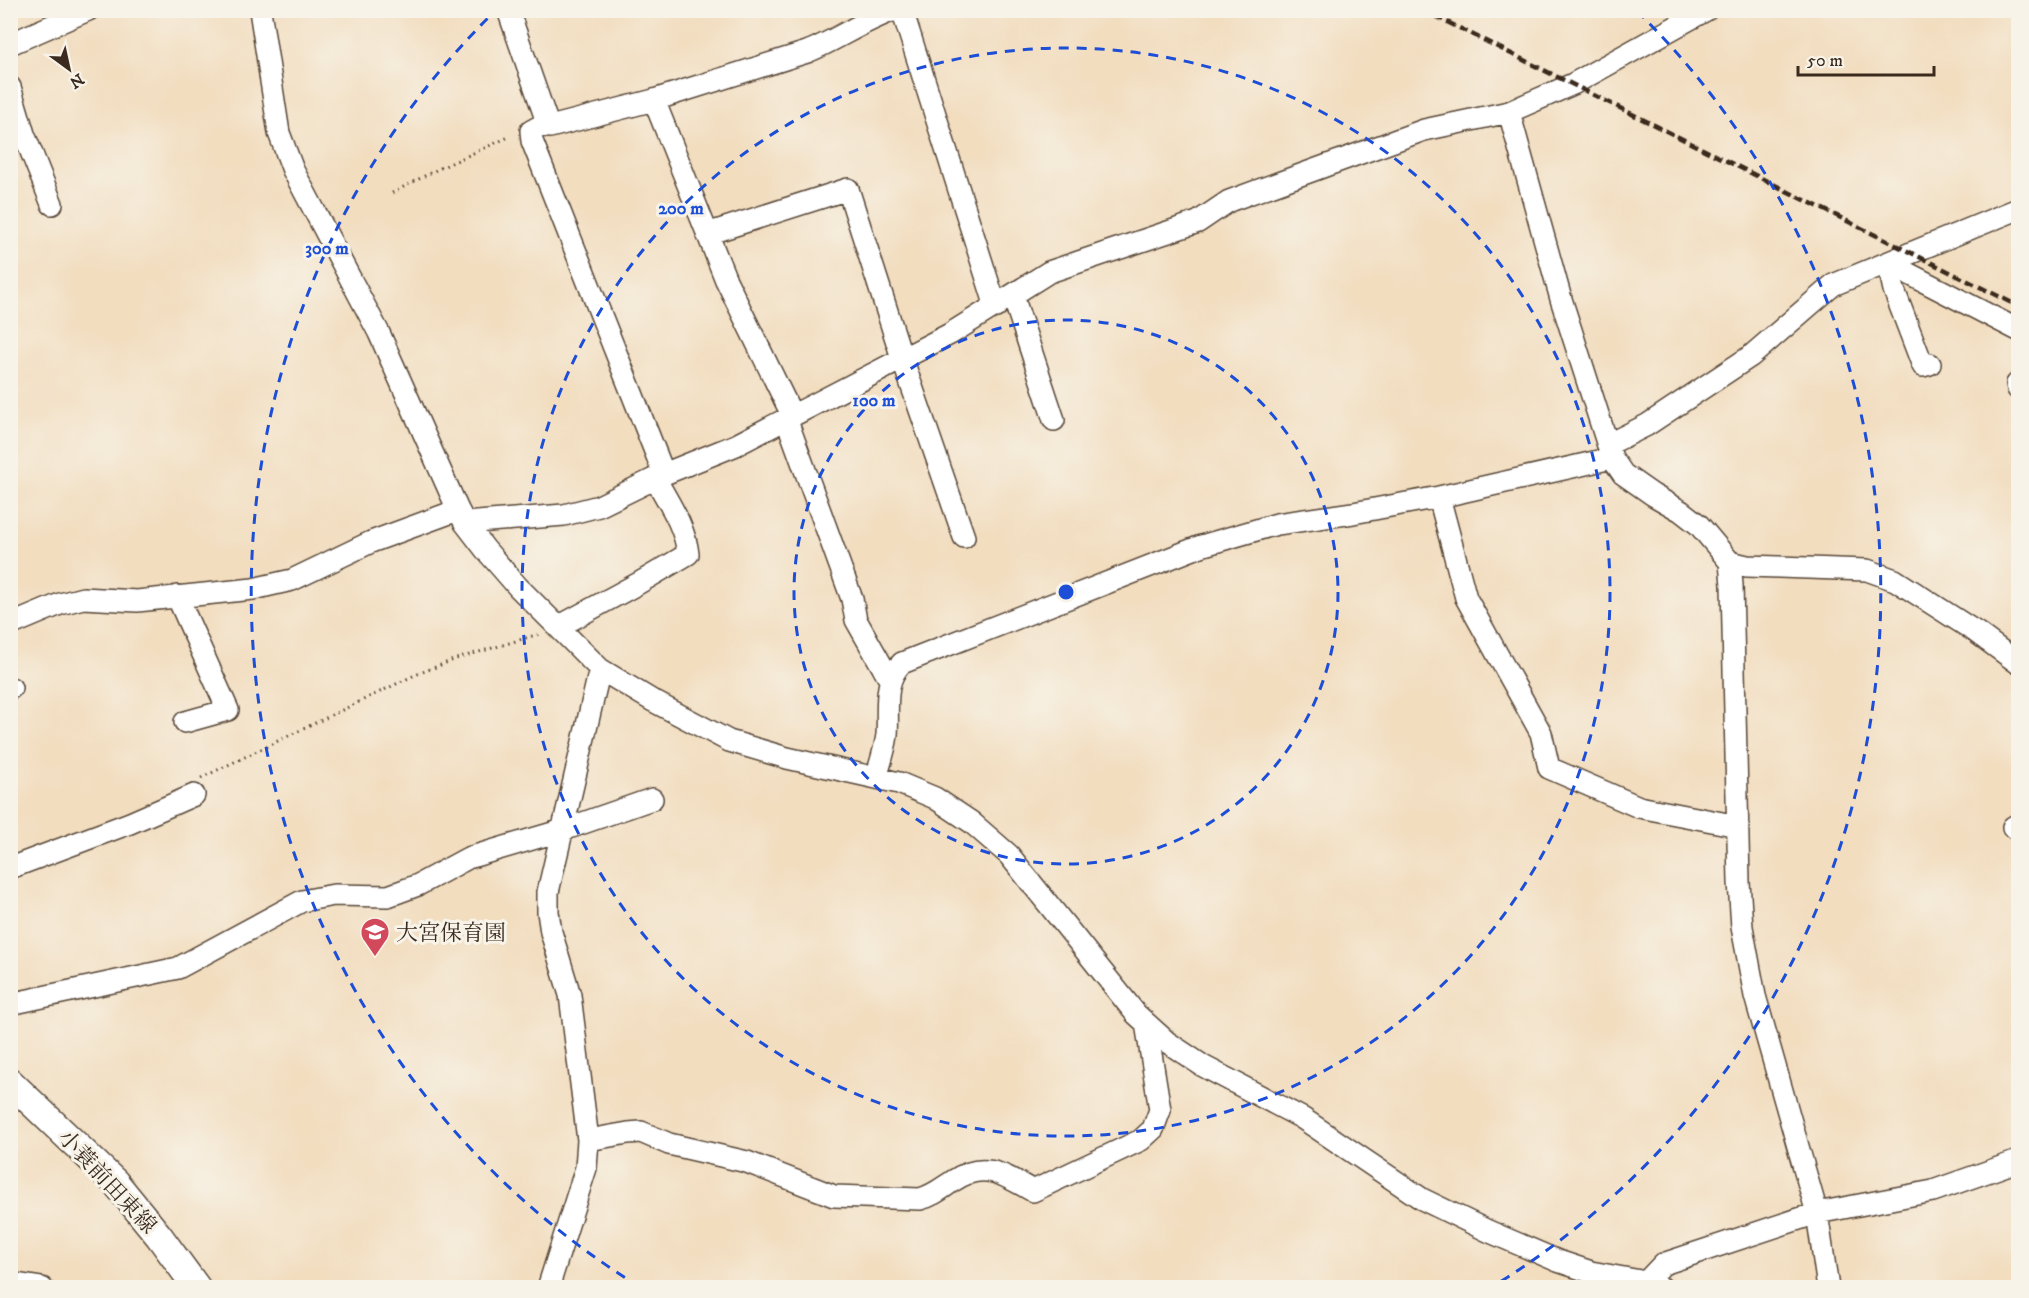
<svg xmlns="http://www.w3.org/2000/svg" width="2029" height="1298" font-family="'IM FELL DW Pica','Noto Serif JP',serif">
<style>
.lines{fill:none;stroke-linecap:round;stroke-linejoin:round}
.minor-casing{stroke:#564536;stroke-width:24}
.major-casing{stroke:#564536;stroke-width:30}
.path{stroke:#564536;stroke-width:3;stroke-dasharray:1.5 4.5;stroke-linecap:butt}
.minor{stroke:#fff;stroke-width:21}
.major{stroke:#fff;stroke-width:27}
.rail{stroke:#3b2a1e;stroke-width:4.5;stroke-dasharray:9 4.5;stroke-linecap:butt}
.ring{fill:none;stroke:#1d4ed8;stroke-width:3;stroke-dasharray:10 8}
.labels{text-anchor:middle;stroke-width:6;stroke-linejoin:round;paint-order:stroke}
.poi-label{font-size:22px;fill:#3b2a1e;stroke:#f7f3e8;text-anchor:start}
.street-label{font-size:22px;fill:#3b2a1e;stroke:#f7f3e8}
.centre{fill:#1d4ed8;stroke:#f7f3e8;stroke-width:3}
.ring-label{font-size:18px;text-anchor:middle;font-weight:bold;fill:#1d4ed8;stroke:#f7f3e8;stroke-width:6;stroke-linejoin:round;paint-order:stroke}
</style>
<rect width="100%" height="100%" fill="#f7f3e8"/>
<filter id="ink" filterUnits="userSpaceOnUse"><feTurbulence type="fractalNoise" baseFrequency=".0167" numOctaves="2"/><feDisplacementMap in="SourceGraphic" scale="12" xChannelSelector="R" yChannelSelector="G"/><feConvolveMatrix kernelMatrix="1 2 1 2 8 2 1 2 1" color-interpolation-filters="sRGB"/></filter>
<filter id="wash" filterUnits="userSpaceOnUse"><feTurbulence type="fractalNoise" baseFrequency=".008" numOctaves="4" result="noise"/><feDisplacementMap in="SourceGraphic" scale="24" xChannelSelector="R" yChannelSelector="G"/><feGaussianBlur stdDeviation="1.35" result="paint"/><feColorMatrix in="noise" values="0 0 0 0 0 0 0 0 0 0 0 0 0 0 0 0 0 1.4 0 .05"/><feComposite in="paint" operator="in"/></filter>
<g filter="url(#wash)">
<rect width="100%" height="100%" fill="#f2ddbf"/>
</g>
<g filter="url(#ink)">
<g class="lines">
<g class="minor-casing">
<path id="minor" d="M260 10 279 133 293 170 379 333 458 510 465 523 485 549 518 587 600 669 653 701 729 741 787 758 899 783 935 798 971 822 1009 855 1136 1014 1167 1042 1203 1066 1302 1118 1422 1199 1488 1231 1558 1261 1591 1272 1646 1282 1662 1288
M508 10 546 119 542 125 531 131 532 141 664 474
M902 10 996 307
M10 44 88 10
M10 87 24 134 52 204
M654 100 726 280 792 415
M1509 112 1561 299 1612 458 1623 474 1653 495 1681 511 1699 525 1730 562 1747 566 1867 570 1895 580 1976 632 2018 663
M542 125 550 127 654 100 807 52C837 40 864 20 895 10
M707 234 848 189 902 358 964 537
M1888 263 2018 330
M1888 263 1894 290 1923 366 1930 364
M1013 296 1054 420
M2018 383 2017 384 2018 389
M786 418 852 599 856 620 890 680
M1609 444 1647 425 1751 356 1833 285 2018 209
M1439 497 1466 598 1541 733 1549 768 1639 807 1738 826
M465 523 564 515 599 506 664 474 736 445 950 334 1049 272 1198 222 1229 201 1424 130 1509 112 1573 84 1706 10
M1730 562 1732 585 1739 882 1742 927 1755 996 1817 1213 1828 1288
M177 596 228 710 185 722
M10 625 60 604 83 598 137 601 253 589 292 580 371 542 458 510
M558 627 639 583 688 554C685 526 668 502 655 478
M10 688H11
M876 778C880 764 885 750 887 735 889 711 882 681 902 663L1201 546 1277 524 1353 513 1439 497 1612 458
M2013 827 2018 824
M10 868 130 823 194 795
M10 1004 178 968 302 901 334 895 388 896 418 885 468 858 563 830 652 799
M588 1140 628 1133 641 1132 669 1144 747 1162 834 1196 920 1199C933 1196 942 1188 953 1181 984 1160 1004 1175 1033 1191L1141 1140 1153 1129 1160 1110 1146 1023
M1646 1282 1663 1264 1817 1213 1933 1191 2018 1161
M10 1283 42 1288
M548 1288 586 1168 588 1140 570 995 551 932 548 912V892L600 669"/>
</g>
<g class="major-casing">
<path id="major" d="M10 1082 115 1182 159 1236 197 1288"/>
</g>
<path class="path" d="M392 193 436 170 511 136
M201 778 415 675 456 659 539 634"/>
<use href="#minor" class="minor"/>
<use href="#major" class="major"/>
<path class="rail" d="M1423 10 2018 306"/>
</g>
</g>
<g class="ring">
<circle cx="1066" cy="592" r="272"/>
<circle cx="1066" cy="592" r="544"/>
<path d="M640 1287A815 815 0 0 1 495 11M1637 11A815 815 0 0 1 1492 1287"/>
</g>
<defs>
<g id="school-pin" transform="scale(1.5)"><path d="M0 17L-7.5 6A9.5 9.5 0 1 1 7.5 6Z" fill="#d1495b" stroke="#f7f3e8"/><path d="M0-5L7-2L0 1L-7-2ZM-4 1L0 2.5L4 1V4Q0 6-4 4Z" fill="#fff"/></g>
</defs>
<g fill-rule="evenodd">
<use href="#school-pin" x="375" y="932"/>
</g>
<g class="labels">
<g class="poi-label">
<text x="396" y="940">大宮保育園</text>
</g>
<g class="street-label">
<text transform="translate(108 1181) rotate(47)" y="8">小蓑前田東線</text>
</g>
</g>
<circle cx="1066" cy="592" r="9" class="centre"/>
<g class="ring-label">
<text x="681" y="214">200 m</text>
<text x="327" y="254">300 m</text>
<text x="874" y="406">100 m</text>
</g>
<rect width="2029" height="1298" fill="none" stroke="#f7f3e8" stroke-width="36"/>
<g transform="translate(69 69) rotate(147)" stroke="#f7f3e8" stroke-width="4.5" paint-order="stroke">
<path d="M0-4.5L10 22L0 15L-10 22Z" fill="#3b2a1e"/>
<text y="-9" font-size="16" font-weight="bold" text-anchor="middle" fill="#3b2a1e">N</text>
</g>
<path d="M1798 66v9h136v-9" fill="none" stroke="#3b2a1e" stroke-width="3"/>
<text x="1807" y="66" font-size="18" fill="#3b2a1e" stroke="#f7f3e8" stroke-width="4.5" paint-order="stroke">50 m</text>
</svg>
